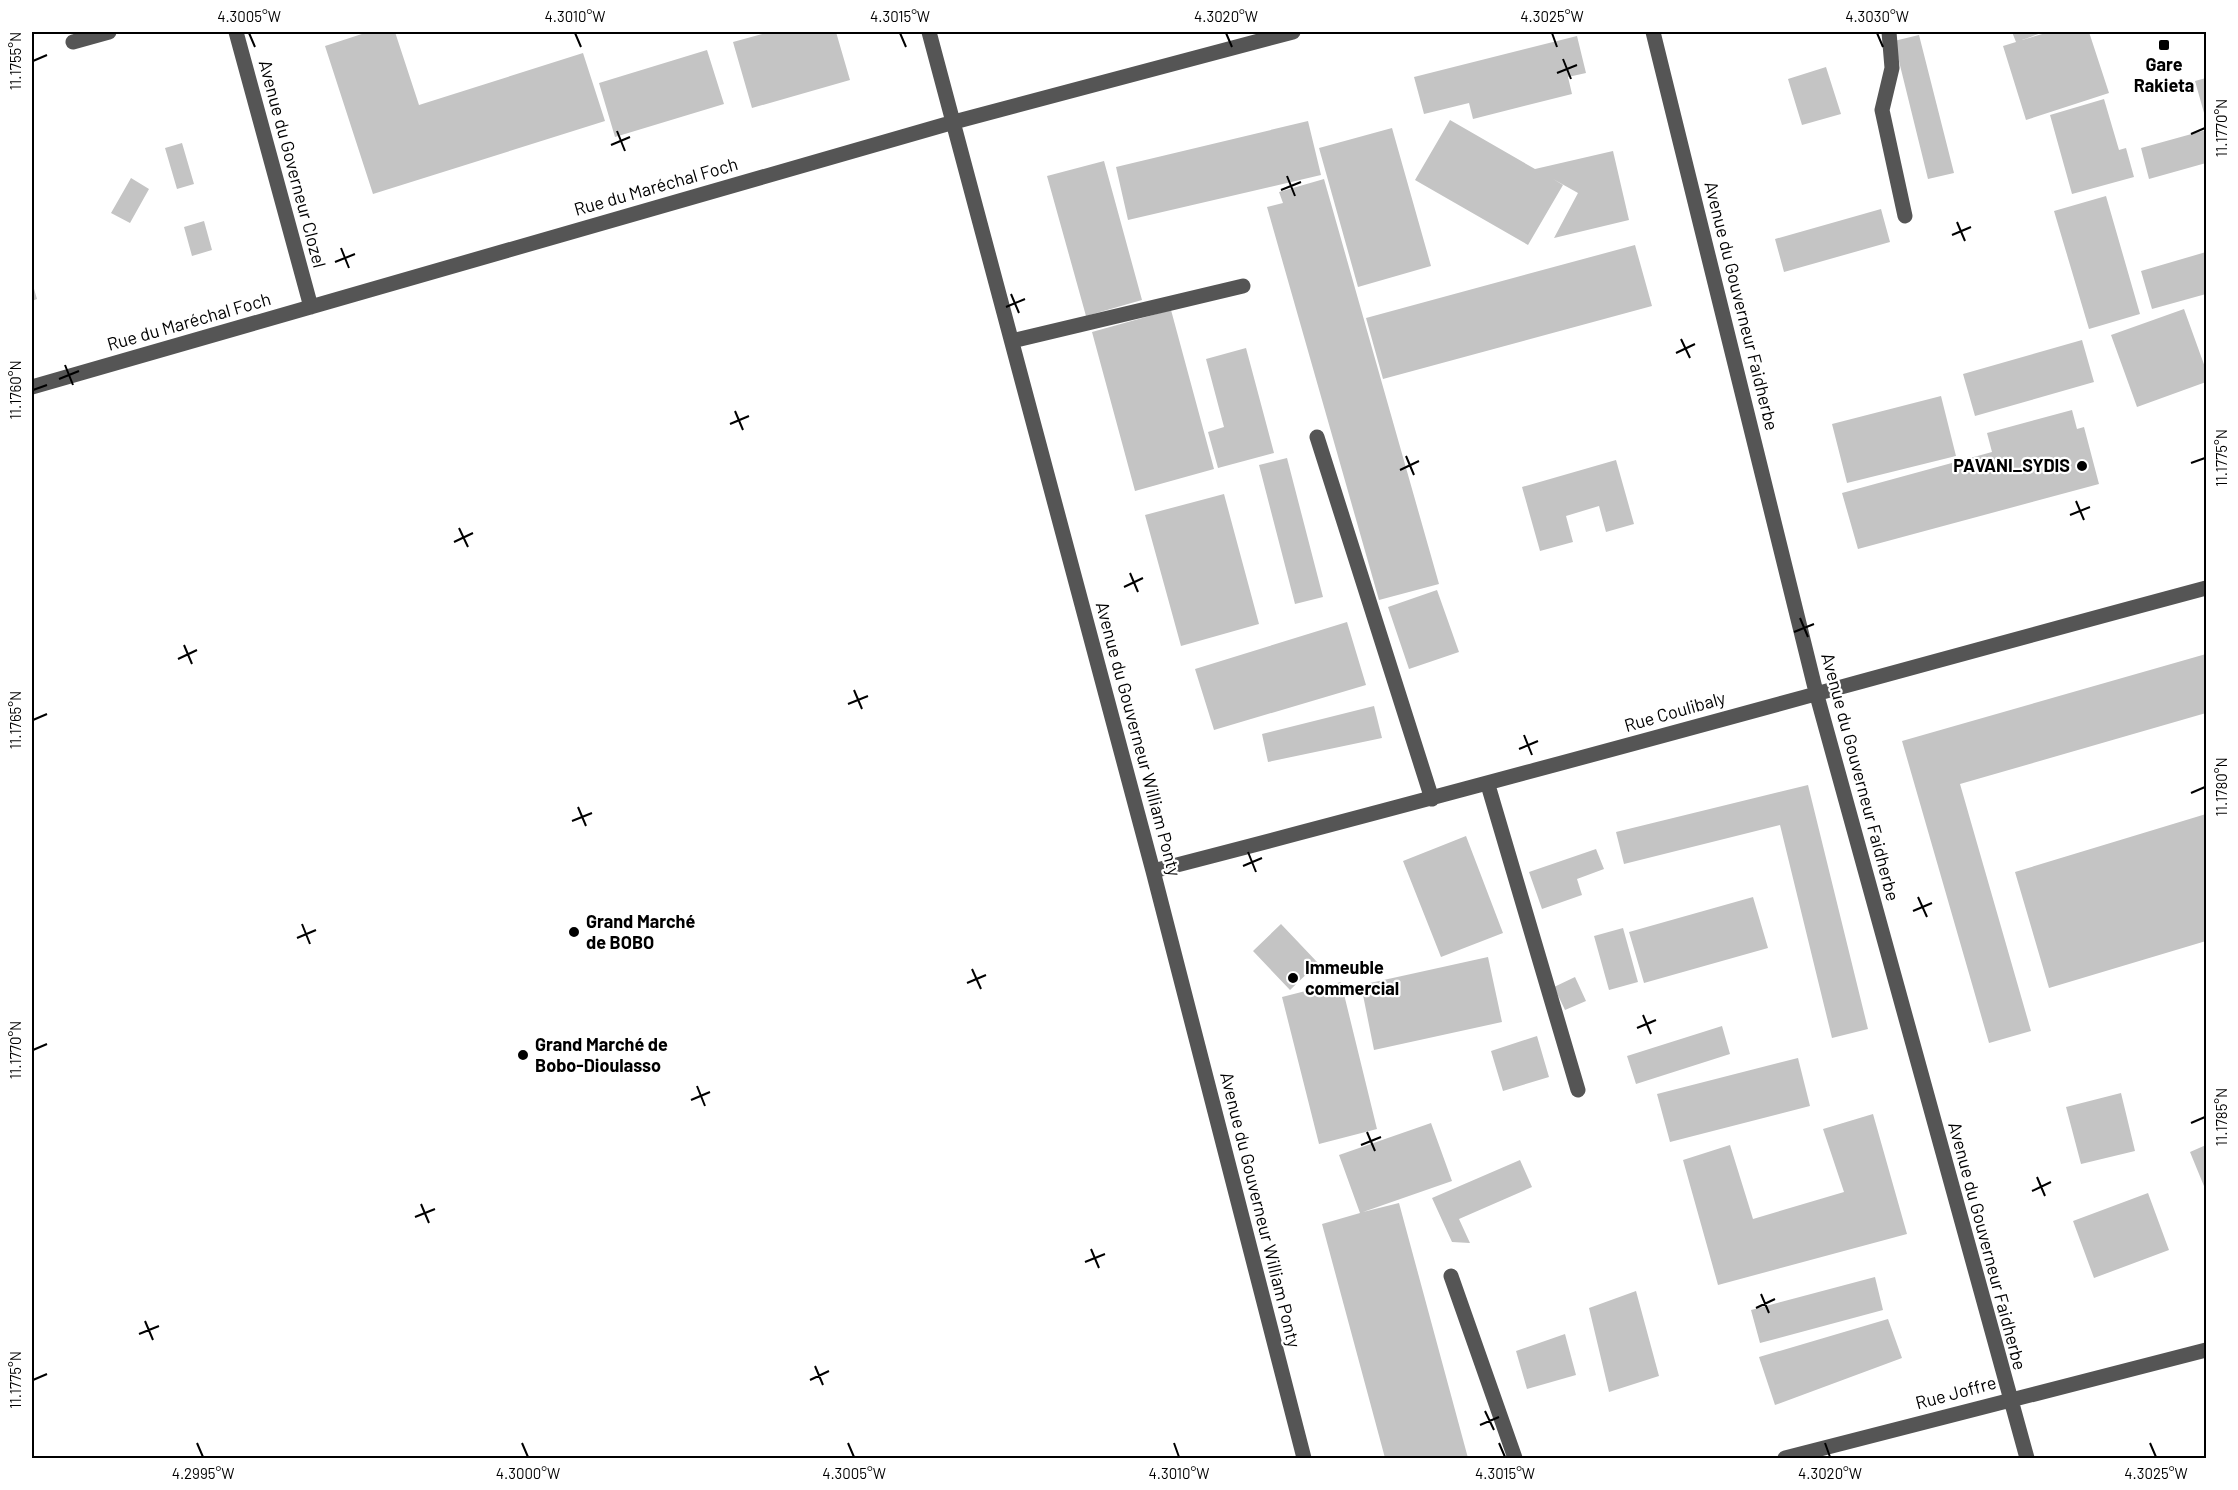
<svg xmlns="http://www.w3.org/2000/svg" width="2238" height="1490" font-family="Barlow,sans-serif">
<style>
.building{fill:#c4c4c4}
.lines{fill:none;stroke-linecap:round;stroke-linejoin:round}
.minor{stroke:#555;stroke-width:15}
.ticks{fill:none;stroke:#000;stroke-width:2}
.poi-dot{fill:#000;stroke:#fff;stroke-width:2}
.labels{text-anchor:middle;stroke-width:4.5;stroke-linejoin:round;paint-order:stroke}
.poi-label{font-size:18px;font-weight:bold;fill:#000;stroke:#fff;text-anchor:start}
.street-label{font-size:18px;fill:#000;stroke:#fff}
.neatline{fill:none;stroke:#000;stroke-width:2}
.ticks-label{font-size:15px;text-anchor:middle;fill:#000}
</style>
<rect width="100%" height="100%" fill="#fff"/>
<path class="building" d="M368 32H395L419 105 583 53 605 121 373 194 325 46Z
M770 32H836L850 80 752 108 733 42Z
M2012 32H2044L2022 40 2049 32H2089L2109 93 2026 120 2003 46 2016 42Z
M1919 35 1954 173 1928 179 1894 41Z
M1577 36 1586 73 1568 77 1572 94 1473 119 1469 103 1424 114 1414 77Z
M707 50 724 104 615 137 599 83Z
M1826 67 1841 114 1802 125 1788 79Z
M2206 78V120L2195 81Z
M2104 99 2119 150 2126 148 2134 177 2072 194 2050 115Z
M1450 120 1535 169 1613 151 1629 220 1554 238 1578 193 1553 179 1563 185 1528 245 1415 180Z
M1308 121 1321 175 1128 220 1116 167Z
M1392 128 1431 266 1358 287 1319 148Z
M2206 130V163L2149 179 2141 148Z
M182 143 194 184 177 189 165 148Z
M1104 161 1142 300 1086 316 1047 176Z
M131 178 149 189 130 223 111 213Z
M1324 179 1439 584 1379 600 1267 207 1283 203 1279 192Z
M2106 196 2140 314 2089 329 2054 211Z
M1881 209 1890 242 1784 272 1775 239Z
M204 221 212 250 192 256 184 227Z
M1635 245 1652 306 1383 379 1366 318Z
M2206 252V294L2152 309 2141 271Z
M32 282 37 299 32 301Z
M2184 309 2206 370V382L2137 407 2111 335Z
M1171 310 1214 469 1135 491 1092 332Z
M2082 340 2094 382 1975 416 1963 374Z
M1246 348 1274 453 1218 468 1208 432 1224 427 1206 359Z
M1941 396 1956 456 1847 483 1832 424Z
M2072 410 2077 429 2084 427 2099 484 1858 549 1842 493 1992 452 1987 433Z
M1287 458 1323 597 1295 604 1259 465Z
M1616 460 1634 524 1606 532 1599 506 1566 516 1573 542 1540 551 1522 487Z
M1224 494 1259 624 1181 646 1145 515Z
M1437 590 1459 652 1409 669 1388 607Z
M1347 622 1366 685 1214 730 1195 669Z
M2206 654V713L1960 784 2031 1031 1989 1043 1902 741Z
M1374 706 1382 738 1268 762 1262 734Z
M1808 785 1868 1029 1832 1038 1780 825 1624 864 1616 832Z
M2206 814V941L2049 988 2015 872Z
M1466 836 1503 933 1441 957 1403 861Z
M1596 849 1604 869 1577 879 1582 895 1542 909 1529 872Z
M1753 897 1768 948 1644 983 1629 932Z
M1281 924 1318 963 1290 990 1253 951Z
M1623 928 1638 982 1609 990 1594 936Z
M1488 957 1502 1022 1374 1050 1361 985Z
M1575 977 1586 1001 1565 1010 1554 987Z
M1341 982 1377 1129 1319 1144 1282 997Z
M1722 1026 1730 1054 1636 1084 1627 1056Z
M1537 1036 1549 1077 1503 1091 1491 1051Z
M1798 1058 1810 1106 1670 1142 1657 1094Z
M2121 1093 2135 1151 2081 1164 2066 1107Z
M1873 1114 1907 1234 1718 1285 1683 1160 1730 1145 1753 1219 1844 1192 1823 1129Z
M1431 1123 1452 1181 1363 1212 1399 1203 1468 1458H1385L1322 1224 1360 1213 1339 1155Z
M2206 1145V1191L2190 1152Z
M1520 1160 1532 1187 1459 1219 1470 1243 1452 1242 1432 1198Z
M2148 1193 2169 1250 2094 1278 2073 1221Z
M1875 1277 1883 1310 1760 1343 1751 1310Z
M1636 1291 1659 1376 1609 1392 1589 1308Z
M1888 1319 1902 1358 1775 1405 1759 1357Z
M1565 1334 1576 1375 1527 1389 1516 1351Z"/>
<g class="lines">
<path class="minor" d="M236 32 311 307
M929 32 1153 871 1304 1458
M1653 32 1816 692 2027 1458
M1889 32 1892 68 1882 110 1905 216
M73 42 109 32
M1012 341 1243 286
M32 387 954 122 1293 32
M1317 437 1432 799
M1488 785 1578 1090
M1153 871C1505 781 1855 682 2206 588
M1451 1276 1515 1458
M1785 1458 2206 1350"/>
</g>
<path class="ticks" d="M249 33 255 47M575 33 581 47M900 33 906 47M1226 33 1232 47M1552 33 1557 47M1877 33 1883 47M1563 59 1571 79M33 61 47 55M1557 73 1577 65M617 131 625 151M2191 134 2205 128M611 145 630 137M1287 176 1295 196M1281 190 1301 182M1957 222 1965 241M1952 235 1971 227M341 248 349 268M335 262 355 254M1011 294 1019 313M1006 307 1025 299M1681 339 1690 358M1676 353 1695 344M65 365 73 385M59 379 79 371M33 390 47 385M735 411 743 430M730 424 749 416M1406 456 1414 475M2191 463 2205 458M1400 470 1419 461M2076 501 2084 520M2070 515 2090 507M459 528 468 547M454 542 473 533M1130 573 1138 592M1124 587 1143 578M1800 618 1808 637M1794 632 1814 624M184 645 192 664M178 659 197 650M854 690 862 709M848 704 868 696M33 720 47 714M1524 735 1532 755M1519 749 1538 741M2191 793 2205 787M578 807 586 826M572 821 592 813M1248 852 1256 872M1243 866 1262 858M1918 897 1927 917M1913 911 1932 903M302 924 310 944M297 938 316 930M972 969 981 989M967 983 986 975M1643 1015 1651 1034M1637 1028 1656 1020M33 1050 47 1044M697 1086 705 1106M691 1100 710 1092M2191 1123 2205 1117M1367 1132 1375 1151M1361 1145 1381 1137M2037 1177 2045 1196M2032 1191 2051 1182M421 1204 429 1223M415 1217 435 1209M1091 1249 1099 1268M1085 1262 1105 1254M1761 1294 1769 1313M1756 1308 1775 1299M145 1321 153 1340M139 1334 159 1326M815 1366 823 1385M33 1380 47 1374M810 1380 829 1371M1485 1411 1494 1430M1480 1425 1499 1417M197 1443 203 1457M522 1443 528 1457M848 1443 854 1457M1174 1443 1179 1457M1499 1443 1505 1457M1825 1443 1830 1457M2150 1443 2156 1457"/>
<g class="poi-dot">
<rect x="2158" y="39" width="12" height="12" rx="3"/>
<circle cx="2082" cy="466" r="6"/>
<circle cx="574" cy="932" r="6"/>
<circle cx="1293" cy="978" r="6"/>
<circle cx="523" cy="1055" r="6"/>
</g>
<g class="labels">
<g class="poi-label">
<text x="2164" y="71" text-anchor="middle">Gare<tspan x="2164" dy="21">Rakieta</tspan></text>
<text x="2070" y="472" text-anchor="end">PAVANI_SYDIS</text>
<text x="586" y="928">Grand Marché<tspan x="586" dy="21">de BOBO</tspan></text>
<text x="1305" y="974">Immeuble<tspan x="1305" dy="21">commercial</tspan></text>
<text x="535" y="1051">Grand Marché de<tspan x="535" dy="21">Bobo-Dioulasso</tspan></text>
</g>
<g class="street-label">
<text transform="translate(292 164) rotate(75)" y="6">Avenue du Governeur Clozel</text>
<text transform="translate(656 187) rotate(-16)" y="6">Rue du Maréchal Foch</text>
<text transform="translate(1741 306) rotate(76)" y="6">Avenue du Gouverneur Faidherbe</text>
<text transform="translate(189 322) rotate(-16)" y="6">Rue du Maréchal Foch</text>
<text transform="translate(1675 712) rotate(-16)" y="6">Rue Coulibaly</text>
<text transform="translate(1138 739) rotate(75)" y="6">Avenue du Gouverneur William Ponty</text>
<text transform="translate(1860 777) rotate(75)" y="6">Avenue du Gouverneur Faidherbe</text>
<text transform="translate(1260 1210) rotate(76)" y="6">Avenue du Gouverneur William Ponty</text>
<text transform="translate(1987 1246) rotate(75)" y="6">Avenue du Gouverneur Faidherbe</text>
<text transform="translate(1956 1393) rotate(-15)" y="6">Rue Joffre</text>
</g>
</g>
<rect width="2238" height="1490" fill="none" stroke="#ffffff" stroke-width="66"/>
<rect x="33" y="33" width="2172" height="1424" class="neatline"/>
<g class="ticks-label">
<text x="249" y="22">4.3005°W</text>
<text x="575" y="22">4.3010°W</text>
<text x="900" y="22">4.3015°W</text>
<text x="1226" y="22">4.3020°W</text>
<text x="1552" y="22">4.3025°W</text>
<text x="1877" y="22">4.3030°W</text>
<text transform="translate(16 61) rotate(-90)" y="5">11.1755°N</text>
<text transform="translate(2222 128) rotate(-90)" y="5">11.1770°N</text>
<text transform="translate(16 390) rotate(-90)" y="5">11.1760°N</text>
<text transform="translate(2222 458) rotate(-90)" y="5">11.1775°N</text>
<text transform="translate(16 720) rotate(-90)" y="5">11.1765°N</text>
<text transform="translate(2222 787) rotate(-90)" y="5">11.1780°N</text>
<text transform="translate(16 1050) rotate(-90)" y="5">11.1770°N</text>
<text transform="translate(2222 1117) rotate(-90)" y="5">11.1785°N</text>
<text transform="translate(16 1380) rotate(-90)" y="5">11.1775°N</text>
<text x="203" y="1479">4.2995°W</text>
<text x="528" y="1479">4.3000°W</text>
<text x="854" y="1479">4.3005°W</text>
<text x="1179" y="1479">4.3010°W</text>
<text x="1505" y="1479">4.3015°W</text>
<text x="1830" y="1479">4.3020°W</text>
<text x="2156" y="1479">4.3025°W</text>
</g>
</svg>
